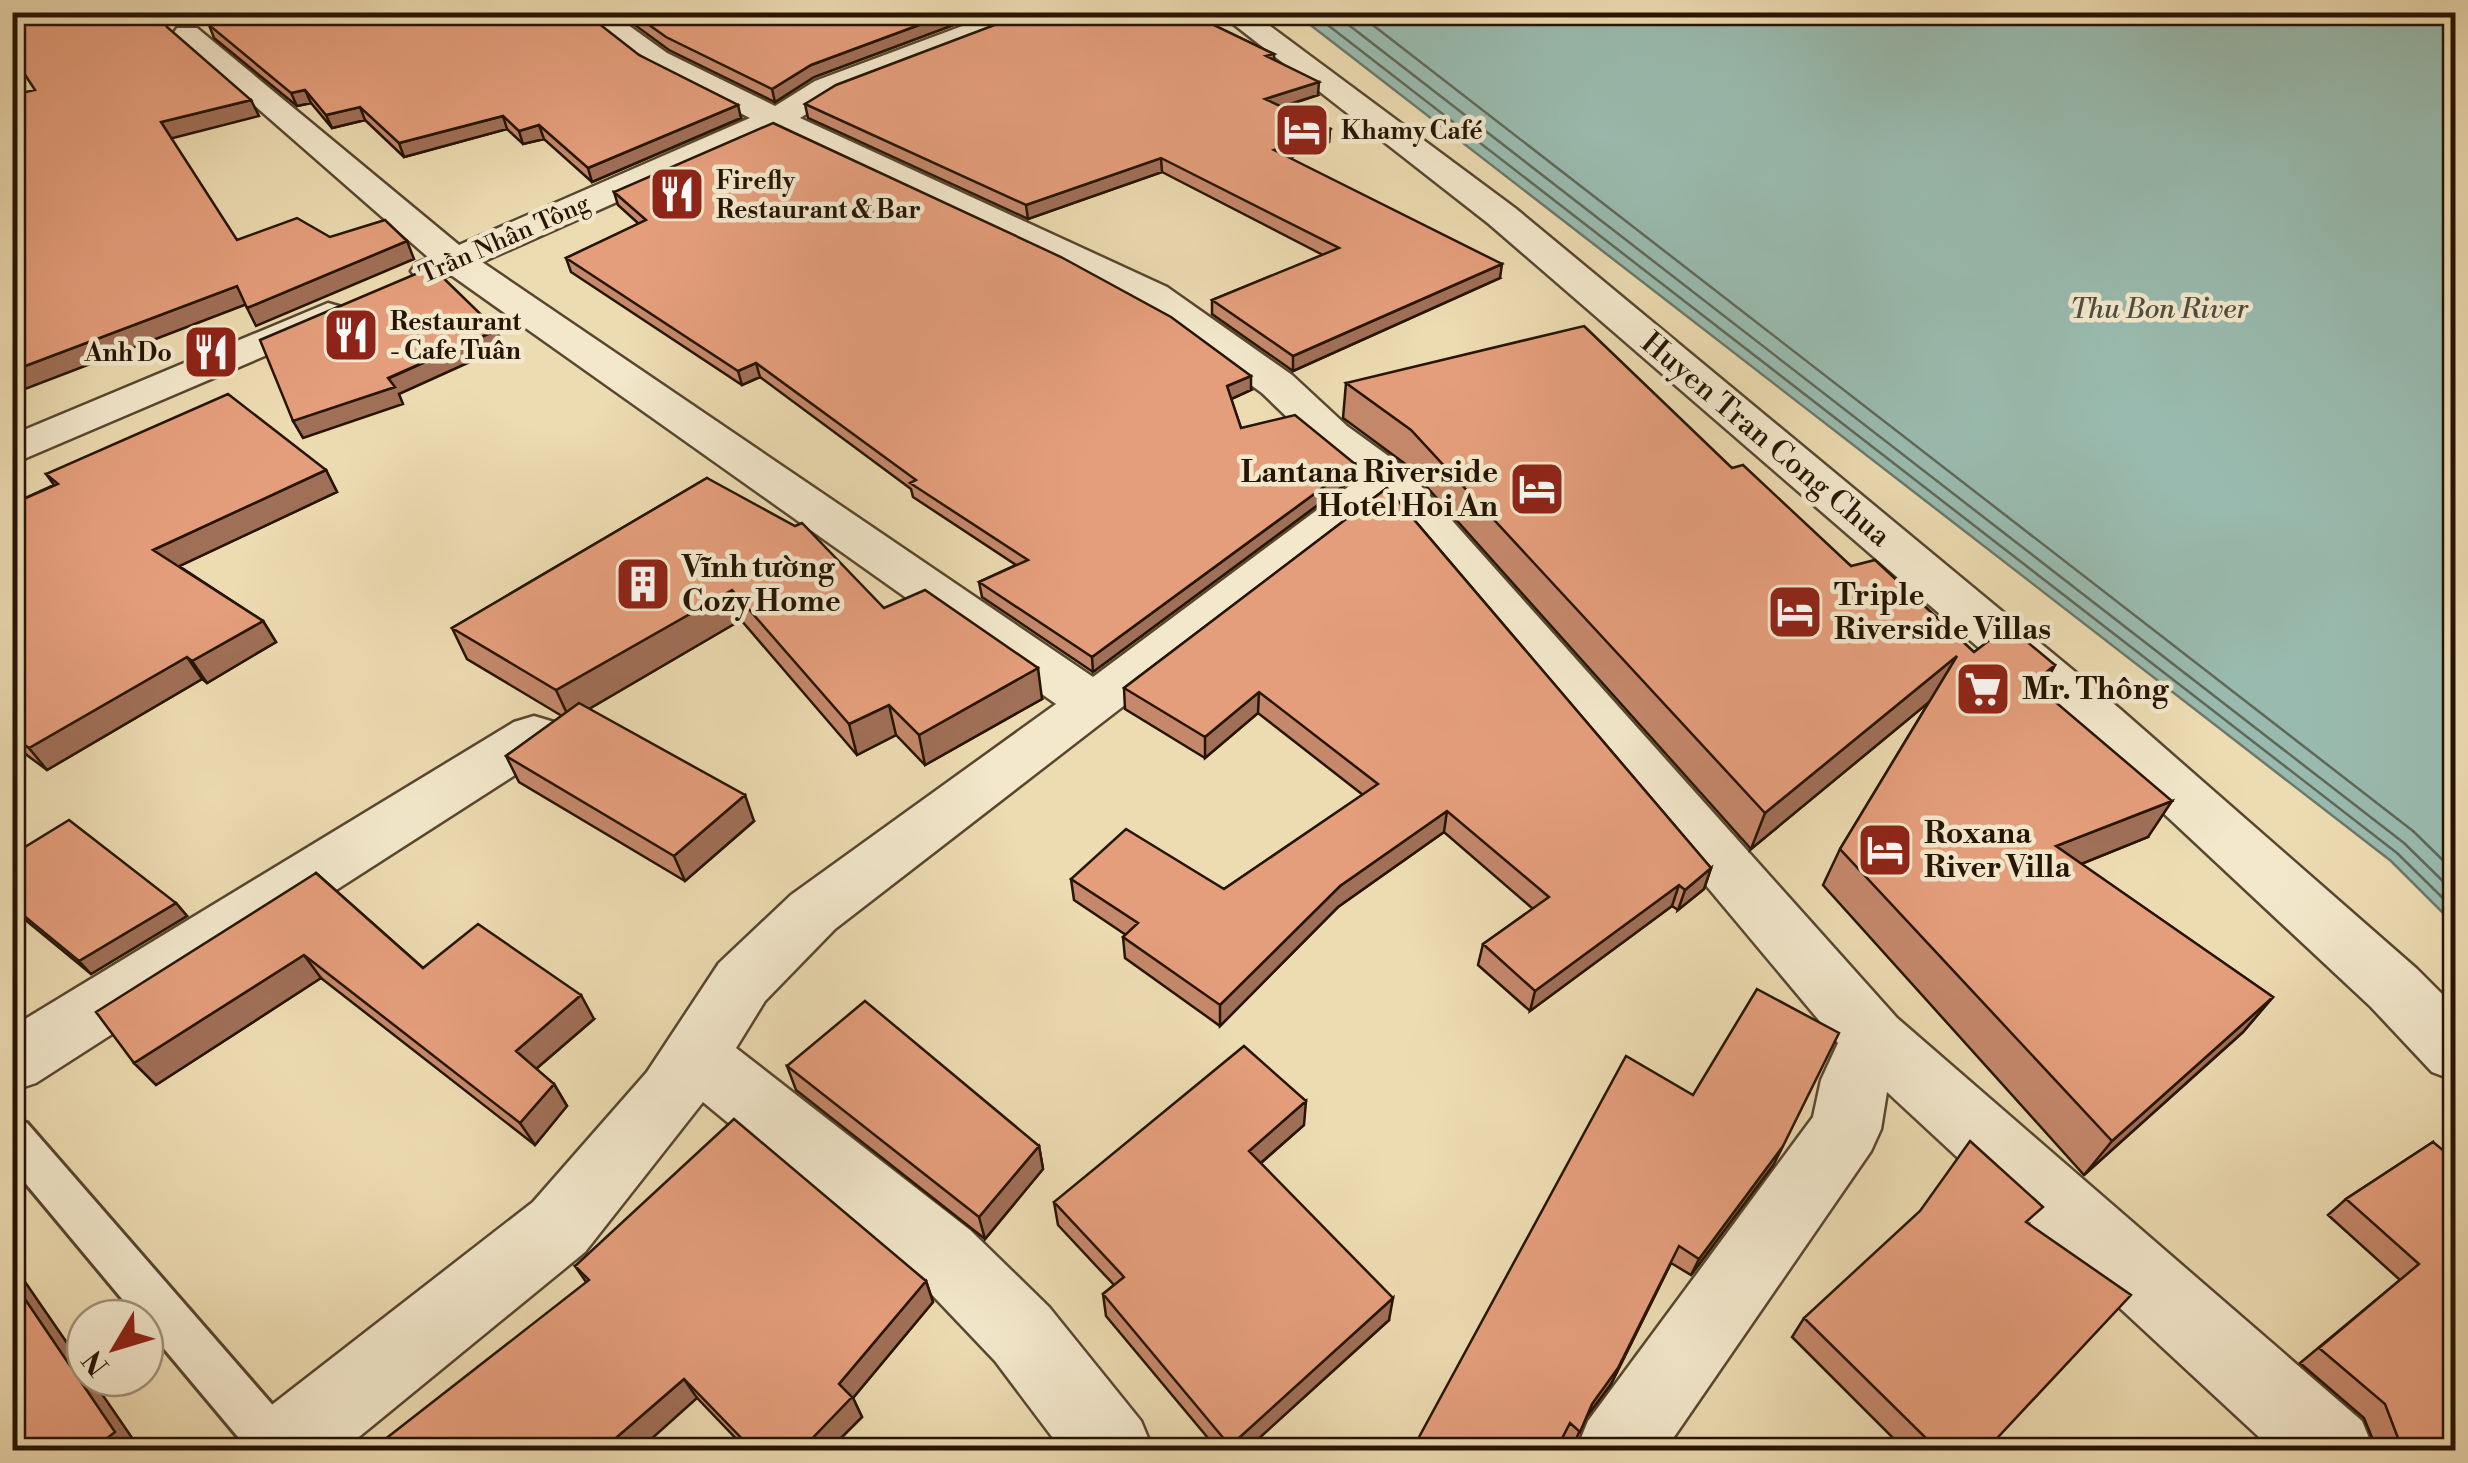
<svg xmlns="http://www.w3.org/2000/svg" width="2468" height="1463" font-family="'Libre Bodoni',serif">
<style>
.water{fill:#99bbaf;stroke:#6b786b;stroke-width:2.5}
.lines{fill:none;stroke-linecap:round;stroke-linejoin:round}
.shore{stroke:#60685a;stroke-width:2.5}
.service-casing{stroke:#58462f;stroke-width:6}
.minor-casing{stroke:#58462f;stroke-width:5}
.tertiary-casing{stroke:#58462f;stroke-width:5}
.service{fill:#f3e8cc;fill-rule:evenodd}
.minor{fill:#f3e8cc;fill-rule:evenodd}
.tertiary{fill:#f3e8cc;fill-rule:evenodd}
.wall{fill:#c5886b;stroke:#261404;stroke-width:2.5}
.shaded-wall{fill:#a06f57;stroke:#261404;stroke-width:2.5}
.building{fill:#e59e7c;stroke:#261404;stroke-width:2.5}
.labels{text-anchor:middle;stroke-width:9;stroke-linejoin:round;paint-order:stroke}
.far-poi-label{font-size:25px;font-weight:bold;fill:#261404;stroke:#f3e8cc;text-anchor:start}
.far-street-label{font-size:25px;fill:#261404;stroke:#f3e8cc}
.far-water-label{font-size:28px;font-style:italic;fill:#4e4e40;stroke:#f3e8cc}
.street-label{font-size:30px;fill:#261404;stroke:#f3e8cc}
.poi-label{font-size:30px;font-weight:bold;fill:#261404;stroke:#f3e8cc;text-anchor:start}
</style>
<rect width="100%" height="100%" fill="#eddbb1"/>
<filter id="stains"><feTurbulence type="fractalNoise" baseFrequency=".002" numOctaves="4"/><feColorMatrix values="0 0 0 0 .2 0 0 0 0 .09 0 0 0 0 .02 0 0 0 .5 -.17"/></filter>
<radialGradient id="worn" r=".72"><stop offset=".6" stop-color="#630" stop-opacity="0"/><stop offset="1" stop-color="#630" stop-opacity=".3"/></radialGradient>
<path class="water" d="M1295 13H2455V925L2391 861Z"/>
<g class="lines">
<path class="shore" d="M1311 12 2397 853 2456 911
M1332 12 2404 843 2456 894
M1356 12 2413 831 2456 873"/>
<g class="service-casing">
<path id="service" d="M12 1118 27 1123 297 1433 304 1450H249L145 1326V1318H138L12 1167Z"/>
</g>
<g class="minor-casing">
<path id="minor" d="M577 12H610L667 53 775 106 815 81 1000 12H1041L1037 18 837 95 800 118 1167 287 1292 375 1347 426 1405 468 1897 1018 2362 1421 2374 1450H2273L1887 1092 1881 1129 1871 1151 1665 1450H1576L1588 1421 1813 1117 1821 1080 1838 1043 1386 503 835 929 765 1001 736 1048 970 1230 1049 1307 1141 1421 1153 1450H1062L995 1361 918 1280 703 1102 585 1252 343 1450H239L251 1421 533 1202 647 1072 719 963 791 895 1056 704 451 275 430 282 417 279 411 271 417 263 429 258 173 34 177 28H197L459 245 750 118 645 65ZM776 131 1139 303 1262 393 1315 444 1360 478 1093 677 482 262Z
M1218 12H1251L1515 208 2120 709 2417 969 2456 1008V1081L2432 1072 2371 1007 2082 737 1489 224Z
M328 303 342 307 348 315 342 323 12 464V435Z"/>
</g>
<g class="tertiary-casing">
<path id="tertiary" d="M534 716 554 722 562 736 554 750 36 1083 12 1091V1027L514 722Z"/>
</g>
<use href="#service" class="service"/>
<use href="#minor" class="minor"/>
<use href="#tertiary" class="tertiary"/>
</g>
<path class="wall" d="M617 12H988L814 77 775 102 669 50Z
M1029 12H1221V22L1213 25 1274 54V60L1318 95 1282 107 1330 129 1329 142 1289 158 1500 278 1293 371 1212 314V300L1323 255 1162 172 1028 219 808 118 805 104Z
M209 25 639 55 741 118 592 182 544 139 523 144 507 129 404 157 365 120 332 128 311 103 297 106 214 38Z
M614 192 1251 390 1231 399 1241 428 1355 464 1354 478 1093 672 982 597 979 582 1016 565 913 497 911 489 760 377 742 385 571 272 566 258 639 224 618 205Z
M1346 383 1732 468 1851 566 1974 652 2055 665 2041 690 2148 837 2081 864 2273 997 2243 1032 2084 1175 1823 885 1840 849 1929 702 1751 849 1408 466 1343 418Z
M326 470 337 492 179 566 263 621 276 642 207 683 202 679 47 770 12 744V504L54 485 46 474Z
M707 478 884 608 1042 699 925 765 896 735 857 755 741 620 589 709 754 821 685 881 519 782 506 756 562 716 467 659 452 628Z
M1387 488 1711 868 1704 889 1678 910 1672 906 1530 1011 1478 965 1483 944 1533 909 1444 832 1338 907 1220 1026 1125 958 1123 937 1126 935 1074 900 1071 879 1224 889 1363 795 1258 713 1205 758 1125 709 1124 688Z
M12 855 176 903 187 916 91 974 12 909Z
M316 873 423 968 594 1019 536 1069 554 1084 567 1106 535 1145 321 978 156 1085 134 1063Z
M787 1066 1039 1146 1043 1169 985 1239 796 1090Z
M1304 1125 1261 1163 1389 1320 1246 1450H1218L1106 1316 1103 1294 1114 1285 1058 1225 1054 1202Z
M2433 1142 2456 1450H2356L2373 1440 2364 1418 2300 1363 2400 1280 2328 1215 2346 1199Z
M1774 1164 1691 1275 1671 1263 1611 1384 1586 1417 1573 1446 1563 1438 1412 1450Z
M2029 1224 1986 1450H1905L1792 1337 1804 1318Z
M575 1266 926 1281 933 1302 853 1398 862 1417 829 1450H747L586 1282Z"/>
<path class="shaded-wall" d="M954 12H988L814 77 775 102 772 89 811 65Z
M1212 12H1221V22L1197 29V17Z
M1319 82 1318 95 1265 112V99Z
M305 90 311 103 297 106 291 93Z
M251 100 259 116 169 139 161 122Z
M738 105 741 118 592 182 588 168Z
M360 107 365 120 332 128 326 115Z
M503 116 507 129 404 157 399 143Z
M539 125 544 139 523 144 519 131Z
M1330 129 1329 142 1273 164 1274 150Z
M1161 158 1162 172 1028 219 1026 205Z
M407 241 414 259 256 326 247 308Z
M1502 264 1500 278 1293 371V356Z
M237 286 247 304 12 394V371Z
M497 330 503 347 399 394 403 404 303 438 293 421Z
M756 363 760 377 742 385 738 371Z
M1251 376V390L1227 401V386Z
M1355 464 1354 478 1093 672 1092 657Z
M326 470 337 492 167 572 153 550Z
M732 590 741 620 570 720 556 690Z
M263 621 276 642 207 683 192 661Z
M1957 656 1940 693 1751 849 1765 813Z
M187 657 202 679 47 770 29 748Z
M2055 665 2035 702 2033 683Z
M1038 668 1042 699 925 765 919 735Z
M1259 692 1258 713 1205 758V737Z
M889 705 896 735 857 755 849 724Z
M745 795 754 821 685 881 674 856Z
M2172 801 2148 837 2034 883 2056 846Z
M1447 811 1444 832 1338 907 1220 1026V1005L1340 886Z
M1711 868 1704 889 1678 910 1685 890Z
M1679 885 1672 906 1530 1011 1535 991Z
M176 903 187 916 91 974 79 961Z
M304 955 321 978 156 1085 134 1063Z
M581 995 594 1019 530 1074 516 1051Z
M2273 997 2243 1032 2084 1175 2112 1141Z
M554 1084 567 1106 535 1145 520 1123Z
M1306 1101 1304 1125 1248 1174 1249 1151Z
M1039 1146 1043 1169 985 1239 979 1217Z
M1783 1146 1774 1164 1691 1275 1699 1259Z
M12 1263 85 1369V1378H91L139 1448 136 1450H92L12 1280Z
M1671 1263 1611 1384 1585 1419 1592 1404Z
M926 1281 933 1302 853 1398 862 1417 829 1450H801L839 1384Z
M1393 1298 1389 1320 1246 1450H1230V1446Z
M684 1379 697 1398 639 1450H602Z"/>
<path class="building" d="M62 12H115L133 23 162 17 167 27 251 100 161 122 237 240 297 218 330 237 385 220 407 241 247 308 237 286 12 371V95L35 90 12 55V25Z
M270 12H584L639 55 738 105 588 168 539 125 519 131 503 116 399 143 360 107 326 115 305 90 291 93 209 25Z
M631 12H954L811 65 772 89 666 37Z
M1029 12H1212L1197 17 1274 54 1266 56 1319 82 1265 99 1330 129 1274 150 1502 264 1293 356 1212 300 1339 248 1161 158 1026 205 805 104 836 85Z
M773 123 1061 257 1171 317 1251 376 1227 386 1241 428 1295 415 1355 464 1092 657 979 582 1028 560 910 483 916 480 756 363 738 371 566 258 646 220 614 192Z
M432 267 497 330 388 378 395 387 293 421 260 340Z
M1584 326 1732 468 1743 465 1851 566 1875 560 1974 652 2008 626 2055 665 2033 683 2172 801 2056 846 2273 997 2112 1141 1840 849 1957 656 1765 813 1411 430 1346 383Z
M228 394 326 470 153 550 263 621 192 661 187 657 29 748 12 736V504L58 484 46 474Z
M707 478 795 526 802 523 884 608 925 590 1038 668 919 735 889 705 849 724 732 590 556 690 452 628Z
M1387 488 1711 868 1685 890 1679 885 1535 991 1483 944 1549 897 1447 811 1340 886 1220 1005 1123 937 1138 923 1071 879 1126 829 1224 889 1378 784 1259 692 1205 737 1124 688Z
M579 703 745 795 674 856 506 756Z
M69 820 176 903 79 961 12 906V855Z
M316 873 423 968 478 924 581 995 516 1051 554 1084 520 1123 304 955 134 1063 96 1012Z
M1757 989 1839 1033 1783 1146 1699 1259 1679 1246 1618 1368 1592 1404 1580 1432 1570 1423 1556 1450H1412L1626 1056 1693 1095Z
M865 1001 1039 1146 979 1217 787 1066Z
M1244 1046 1306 1101 1249 1151 1393 1298 1230 1446 1103 1294 1124 1277 1054 1202Z
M734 1119 926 1281 839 1384 852 1397 801 1450H753L684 1379 602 1450H391L384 1440 589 1280 575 1266Z
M1970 1141 2043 1207 2026 1222 2131 1295 1986 1450H1938L1804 1318 1920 1211Z
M2433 1142 2456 1161V1450H2384L2372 1440 2398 1438 2385 1404 2319 1348 2419 1264 2346 1199Z
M12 1280 115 1432 92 1450H17L12 1443Z"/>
<defs>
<g id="hotel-square" transform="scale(2.875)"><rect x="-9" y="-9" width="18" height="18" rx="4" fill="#8f2418" stroke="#f3e8cc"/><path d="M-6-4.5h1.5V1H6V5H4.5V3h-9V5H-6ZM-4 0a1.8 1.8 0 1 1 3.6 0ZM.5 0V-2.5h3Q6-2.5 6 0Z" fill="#fff"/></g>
<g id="restaurant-square" transform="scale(2.875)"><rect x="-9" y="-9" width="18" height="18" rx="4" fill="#8f2418" stroke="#f3e8cc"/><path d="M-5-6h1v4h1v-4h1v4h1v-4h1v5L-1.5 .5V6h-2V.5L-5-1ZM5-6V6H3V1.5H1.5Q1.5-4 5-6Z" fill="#fff"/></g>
<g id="building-square" transform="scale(2.875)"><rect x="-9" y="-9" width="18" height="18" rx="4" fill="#8f2418" stroke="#f3e8cc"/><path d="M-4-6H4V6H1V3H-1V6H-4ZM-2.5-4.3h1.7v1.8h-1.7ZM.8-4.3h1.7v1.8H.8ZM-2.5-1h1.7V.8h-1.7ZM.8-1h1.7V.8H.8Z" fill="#fff"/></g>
<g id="supermarket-square" transform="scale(2.875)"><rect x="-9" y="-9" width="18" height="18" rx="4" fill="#8f2418" stroke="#f3e8cc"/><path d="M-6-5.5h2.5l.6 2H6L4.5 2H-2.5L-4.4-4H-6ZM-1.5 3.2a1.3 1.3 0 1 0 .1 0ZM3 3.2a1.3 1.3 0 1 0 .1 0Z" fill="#fff"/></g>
</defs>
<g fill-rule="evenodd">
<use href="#hotel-square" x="1302" y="130"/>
<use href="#restaurant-square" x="677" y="194"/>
<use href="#restaurant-square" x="351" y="335"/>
<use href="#restaurant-square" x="211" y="352"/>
<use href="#hotel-square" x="1537" y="489"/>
<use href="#building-square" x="643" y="584"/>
<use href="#hotel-square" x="1795" y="612"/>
<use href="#supermarket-square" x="1983" y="689"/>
<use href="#hotel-square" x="1885" y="850"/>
</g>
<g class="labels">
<g class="far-poi-label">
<text x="1341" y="139">Khamy Café</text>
<text x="716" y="189">Firefly<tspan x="716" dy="29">Restaurant &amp; Bar</tspan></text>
<text x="390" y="330">Restaurant<tspan x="390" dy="29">- Cafe Tuân</tspan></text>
<text x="172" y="361" text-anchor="end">Anh Do</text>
</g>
<g class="far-street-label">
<text transform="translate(504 238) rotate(-24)" y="9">Trần Nhân Tông</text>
</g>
<g class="far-water-label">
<text x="2159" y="318">Thu Bon River</text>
</g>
<g class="street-label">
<text transform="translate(1766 439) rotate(40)" y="10">Huyen Tran Cong Chua</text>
</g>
<g class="poi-label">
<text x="1498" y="482" text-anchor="end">Lantana Riverside<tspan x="1498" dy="34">Hotel Hoi An</tspan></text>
<text x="682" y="577">Vĩnh tường<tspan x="682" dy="34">Cozy Home</tspan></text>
<text x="1834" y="605">Triple<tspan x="1834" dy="34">Riverside Villas</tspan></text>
<text x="2022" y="699">Mr. Thông</text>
<text x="1924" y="843">Roxana<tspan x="1924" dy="34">River Villa</tspan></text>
</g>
</g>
<rect width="2468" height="1463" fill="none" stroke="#eddbb1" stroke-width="50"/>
<rect x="15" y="15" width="2438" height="1433" fill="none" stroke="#261404" stroke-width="5"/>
<rect x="25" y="25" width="2418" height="1413" fill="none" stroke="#261404" stroke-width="2.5"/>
<g transform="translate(115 1348) rotate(232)"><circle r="48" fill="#f3e8cc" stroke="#a1937c" stroke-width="2.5"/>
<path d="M0-8L18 38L0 25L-18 38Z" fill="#8f2418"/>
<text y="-15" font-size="28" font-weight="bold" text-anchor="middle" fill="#261404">N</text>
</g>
<rect width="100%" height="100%" filter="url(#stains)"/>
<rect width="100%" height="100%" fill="url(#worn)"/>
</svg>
